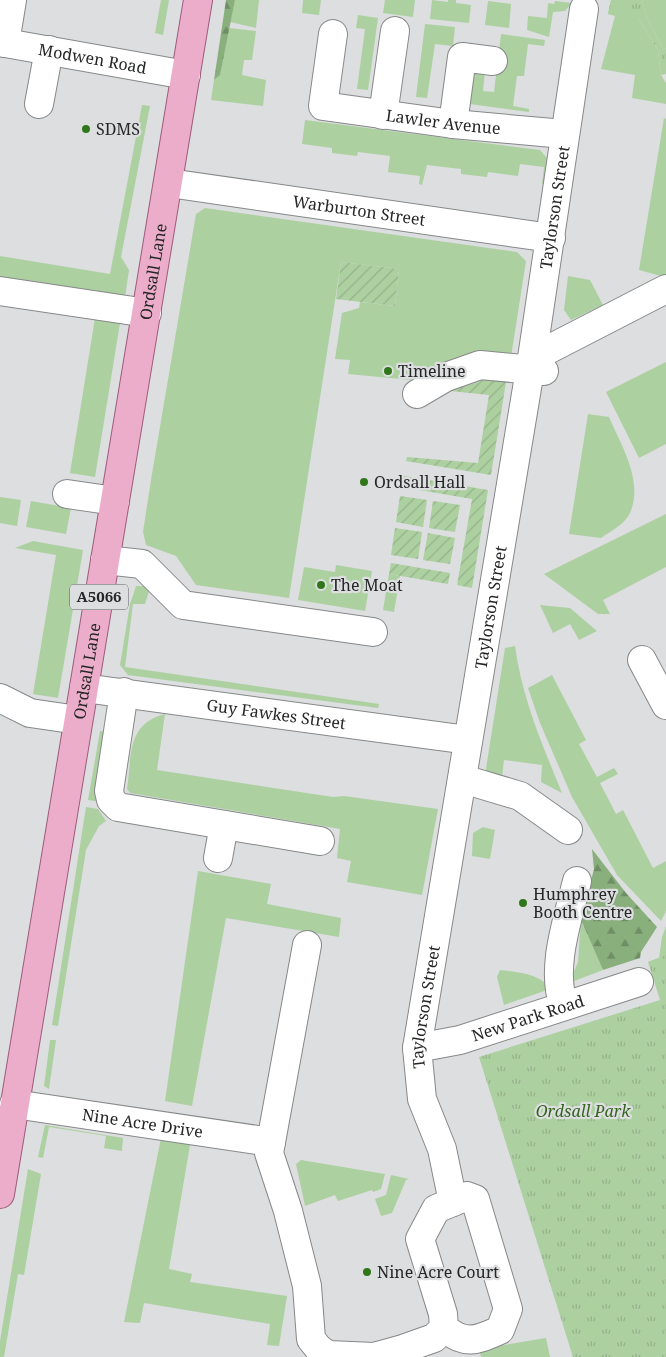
<svg xmlns="http://www.w3.org/2000/svg" width="666" height="1357" font-family="'Noto Serif',serif">
<style>
.grass{fill:#add0a1}
.forest{fill:url(#forest-firs)}
.park{fill:url(#park-tufts)}
.garden{fill:url(#garden-furrows)}
.lines{fill:none;stroke-linecap:round;stroke-linejoin:round}
.minor-casing{stroke:#868889;stroke-width:30}
.major-casing{stroke:#9e5b7b;stroke-width:30}
.minor{stroke:#fff;stroke-width:28}
.major{stroke:#ecadcb;stroke-width:28}
.poi-dot{fill:#30771b;stroke:#dcdee0;stroke-width:2}
.labels{text-anchor:middle;stroke-width:4.5;stroke-linejoin:round;paint-order:stroke}
.shield{fill:#dcdee0;stroke:#5c5d5e;stroke-width:1}
.shield-label{font-size:15px;font-weight:bold;fill:#252626}
.street-label{font-size:16px;fill:#252626;stroke:#dcdee0}
.poi-label{font-size:16px;fill:#252626;stroke:#dcdee0;text-anchor:start}
.park-label{font-size:16px;font-style:italic;fill:#34641f;stroke:#dcdee0}
</style>
<defs>
<pattern id="forest-firs" width="22" height="20" patternUnits="userSpaceOnUse" patternTransform="scale(1.25)"><rect width="22" height="20" fill="#89af7c"/><path d="M5 1l3.5 6h-7zM16 11l3.5 6h-7z" fill="#708e65"/></pattern>
<pattern id="park-tufts" width="24" height="20" patternUnits="userSpaceOnUse" patternTransform="scale(1.25)"><rect width="24" height="20" fill="#add0a1"/><path d="M3 7l-1-3M5 7V3M7 7l1-3M15 17l-1-3M17 17v-4M19 17l1-3" fill="none" stroke="#95b28a"/></pattern>
<pattern id="garden-furrows" width="10" height="10" patternUnits="userSpaceOnUse" patternTransform="scale(1.25)"><rect width="10" height="10" fill="#add0a1"/><path d="M-1 1l2-2M0 10L10 0M9 11l2-2" fill="none" stroke="#95b28a"/></pattern>
</defs>
<rect width="100%" height="100%" fill="#dcdee0"/>
<path class="grass" d="M161 0H169L163 35 155 33Z
M235 0H259L256 28 230 22Z
M303 0H321L319 15 302 13Z
M385 0H415L413 17 383 13Z
M432 0 448 2V0H456V3L471 5 469 23 430 19Z
M611 0 639 19 658 50 661 75 666 83V104L632 98 635 75 601 69 615 16 608 14Z
M642 0H666V49L663 48 647 19Z
M488 1 511 4 509 28 485 25Z
M555 1 572 3 565 11 553 12 549 37 527 30 528 16 547 18 548 3 554 4Z
M358 15 378 18 368 90 357 89 365 29 356 28Z
M425 24 455 27 453 46 435 44 427 98 416 97Z
M229 28 256 31 252 60H244L242 75 266 80 263 106 211 100 214 80 220 74Z
M501 34 545 40 544 46 528 44 524 76H517L513 106 529 109V112L470 104 474 68 485 70 483 91 494 92Z
M142 105 150 106 121 257 129 270 125 297 0 277V256L110 274Z
M664 118 666 119V274L661 276 639 270Z
M305 120 540 150 547 158 544 184H542L544 167 520 164 518 176 488 172 487 177 461 174V169L427 165 422 185 419 184 420 176 388 172 390 156 358 152 357 156 332 153V148L302 144Z
M205 208 517 252 526 261 511 357 411 380 348 374 350 360 335 359 342 313 359 308 360 302 395 306 399 269 341 262 289 598 196 585 176 556 146 545 143 532 151 480 196 214Z
M568 276 590 280 603 305 571 320 564 310Z
M95 318 120 323 95 477 70 473Z
M666 362V444L639 458 606 392Z
M588 414 609 417C621 445 644 481 630 513 625 524 611 531 601 538L569 534Z
M0 497 21 500 17 526 0 523Z
M31 501 71 508 66 534 26 527Z
M666 514V567L603 600 610 614H598L544 574Z
M33 541 83 550 58 698 33 694 56 555 15 548Z
M336 565 372 571 365 611 298 600 304 567 335 572Z
M389 574 400 576 394 612 383 610Z
M136 586H148L149 591 145 604H133L125 667 379 704 378 708 128 675 120 665 130 604Z
M540 605 570 608 597 631 579 640 570 624 553 633Z
M515 646C522 698 542 744 562 793L541 782 542 765 504 760 502 777 485 775 505 648Z
M552 675 586 740 579 744 597 777 614 768 618 774 600 783 616 814 623 810 653 868 666 861V911L661 921 617 875 572 797 540 723 528 688Z
M165 714 157 770 333 797 344 796 438 809 422 895 347 882 351 861 337 858 340 829 130 793 127 789C132 756 126 724 165 714Z
M100 731 107 732 101 802 88 800Z
M86 807 98 809 106 821 99 826 86 850 58 1026 52 1025Z
M483 827 495 830 490 859 472 856 473 833Z
M198 871 271 884 267 904 341 918 339 937 226 918 192 1106 165 1101Z
M581 920 603 970 569 983 578 962Z
M666 926V967L648 962 659 958 662 937Z
M500 970C516 972 541 973 550 989L504 1005 497 977Z
M50 1040H56L49 1089 44 1086Z
M45 1125 123 1138 122 1151 104 1148 106 1136 49 1127 43 1158 38 1157Z
M161 1138 211 1147 190 1145 169 1269 192 1274 190 1282 287 1296 279 1346 267 1345 270 1324 144 1303 140 1323 124 1322Z
M301 1160 385 1174 381 1189 373 1192 372 1190 338 1201 335 1195 305 1206 296 1164Z
M28 1169 41 1174 24 1275 18 1274 4 1357H0V1341Z
M391 1175 409 1179 406 1180 392 1213 381 1216 375 1199 386 1195Z
M546 1338 550 1357H481L479 1349Z"/>
<path class="forest" d="M226 0H235L220 75 214 80Z
M592 849 626 893 657 927 641 952 640 958 603 970 581 920 594 869Z"/>
<path class="park" d="M611 0H642L647 19 663 48 666 49V74L661 75 658 50 639 19 608 14Z
M666 955V1357H573L479 1057 660 1000 648 962Z"/>
<path class="garden" d="M341 262 399 269 395 306 336 299Z
M480 375 507 376 491 475 406 461 407 457 478 463 489 395 441 390 458 381 462 387 481 381Z
M404 476 488 490 472 588 457 585 472 499 402 487Z
M400 496 427 500 423 527 396 522Z
M433 501 460 505 455 532 429 528Z
M395 528 422 532 418 559 391 555Z
M428 533 455 538 450 564 423 560Z
M391 563 450 573 448 584 389 574Z"/>
<g class="lines">
<g class="minor-casing">
<g id="minor">
<path id="s1" d="M333 34 323 106 453 124 564 134"/>
<path id="s2" d="M0 42 186 75"/>
<path d="M5 43 12 0"/>
<path d="M39 104 49 50"/>
<path d="M383 115 395 31"/>
<path d="M453 124 462 57 493 61"/>
<path id="s3" d="M169 183 551 238"/>
<path d="M0 291 147 313"/>
<path d="M532 358 666 289"/>
<path d="M417 394 446 377 480 365 544 371"/>
<path d="M67 494 115 501"/>
<path d="M105 560 142 564 183 605 373 632"/>
<path d="M642 660 666 705"/>
<path id="s4" d="M84 688 468 740"/>
<path d="M124 692 109 791 111 800 118 807 320 841"/>
<path d="M0 698 30 713 78 720"/>
<path d="M463 779 520 796 568 830"/>
<path d="M218 858 224 825"/>
<path d="M307 945 269 1153 288 1211 307 1286 311 1339 319 1349 328 1355 374 1357 403 1349 434 1338 444 1328 443 1314 420 1239 436 1209 467 1196 475 1199 508 1309 500 1330C477 1340 466 1346 444 1328"/>
<path d="M564 1006C550 968 568 919 577 881"/>
<path id="s5" d="M417 1048 460 1040 639 982"/>
<path id="s6" d="M14 1104 271 1142"/>
<path id="s7" d="M453 1202 442 1149 422 1099 417 1048 532 358 584 9"/>
</g>
</g>
<g class="major-casing">
<g id="major">
<path id="s8" d="M0 1194 198 0"/>
</g>
</g>
<use href="#minor" class="minor"/>
<use href="#major" class="major"/>
</g>
<g class="poi-dot">
<circle cx="86" cy="129" r="5"/>
<circle cx="388" cy="371" r="5"/>
<circle cx="364" cy="482" r="5"/>
<circle cx="321" cy="585" r="5"/>
<circle cx="523" cy="903" r="5"/>
<circle cx="367" cy="1272" r="5"/>
</g>
<g class="labels">
<rect class="shield" x="70" y="584.5" width="58" height="25" rx="4"/>
<g class="shield-label">
<text x="99" y="602">A5066</text>
</g>
<g class="street-label">
<text dy="6" stroke="none"><textPath href="#s2" startOffset="94">Modwen Road</textPath></text>
<text dy="6" stroke="none"><textPath href="#s1" startOffset="194">Lawler Avenue</textPath></text>
<text dy="6" stroke="none"><textPath href="#s7" startOffset="1011">Taylorson Street</textPath></text>
<text dy="6" stroke="none"><textPath href="#s3" startOffset="192">Warburton Street</textPath></text>
<text dy="6" stroke="none"><textPath href="#s8" startOffset="935">Ordsall Lane</textPath></text>
<text dy="6" stroke="none"><textPath href="#s7" startOffset="606">Taylorson Street</textPath></text>
<text dy="6" stroke="none"><textPath href="#s8" startOffset="530">Ordsall Lane</textPath></text>
<text dy="6" stroke="none"><textPath href="#s4" startOffset="194">Guy Fawkes Street</textPath></text>
<text dy="6" stroke="none"><textPath href="#s7" startOffset="201">Taylorson Street</textPath></text>
<text dy="6" stroke="none"><textPath href="#s5" startOffset="115">New Park Road</textPath></text>
<text dy="6" stroke="none"><textPath href="#s6" startOffset="130">Nine Acre Drive</textPath></text>
</g>
<g class="poi-label">
<text x="96" y="135">SDMS</text>
<text x="398" y="377">Timeline</text>
<text x="374" y="488">Ordsall Hall</text>
<text x="331" y="591">The Moat</text>
<text x="533" y="900">Humphrey<tspan x="533" dy="18">Booth Centre</tspan></text>
<text x="377" y="1278">Nine Acre Court</text>
</g>
<g class="park-label">
<text x="583" y="1117">Ordsall Park</text>
</g>
</g>
</svg>
